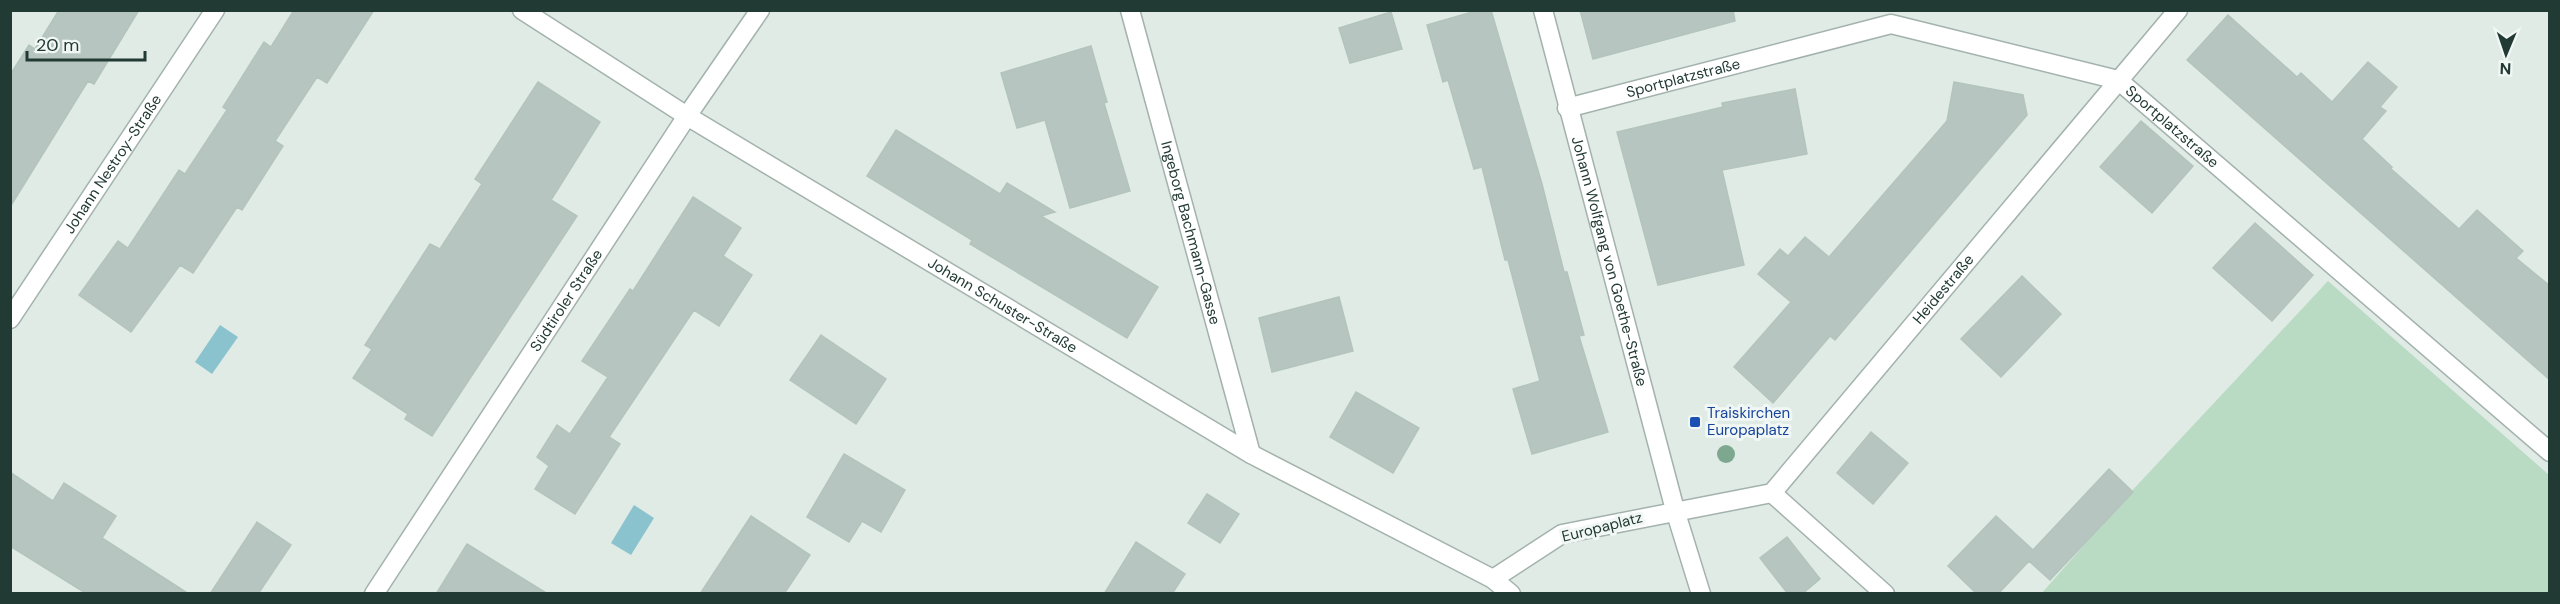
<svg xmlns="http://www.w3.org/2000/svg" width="2560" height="604" font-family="'DM Sans',sans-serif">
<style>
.green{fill:#badbc3}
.water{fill:#8ac3ce}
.building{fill:#b6c5bf;stroke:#b3c4bd;stroke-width:1.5}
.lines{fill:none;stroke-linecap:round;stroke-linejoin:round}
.street-casing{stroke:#a3b2ad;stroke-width:21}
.street{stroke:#fff;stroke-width:18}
.tree{fill:#7ea78f}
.transit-dot{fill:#1a4fb4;stroke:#f1f7f4;stroke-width:2}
.labels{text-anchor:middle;stroke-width:6;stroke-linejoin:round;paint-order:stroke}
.street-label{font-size:15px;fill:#223a34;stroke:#f1f7f4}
.transit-label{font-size:15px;fill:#164399;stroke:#f1f7f4;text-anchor:start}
</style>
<rect width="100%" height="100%" fill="#e0ebe6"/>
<path class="green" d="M2328 281 2549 475V593L2041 594 2127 496Z"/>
<path class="water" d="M220 325 238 337 212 374 195 362Z
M634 505 654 518 631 555 611 543Z"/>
<path class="building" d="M59 10H139L94 84 88 81 10 207V75L29 45 35 49Z
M294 10H374L327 83 317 77 275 141 283 146 242 210 237 207 193 273 180 265 131 332 79 295 118 241 128 248 179 170 185 174 227 110 223 107 264 42 271 47Z
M1479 10H1491L1542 184 1564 272H1567L1584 335 1579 336 1608 432 1532 454 1513 389 1540 381 1508 260H1505L1482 167 1474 169 1448 80 1443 82 1427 25Z
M1580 10H1733L1735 21 1593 59Z
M1391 12 1402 49 1350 63 1339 28Z
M2228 15 2297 77 2301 73 2332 102 2368 62 2397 87 2380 107 2386 111 2362 139 2392 167 2390 168 2459 229 2477 210 2523 251 2516 258 2550 286V380L2187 60Z
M1091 46 1107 102 1104 103 1130 191 1070 208 1045 120 1017 128 1001 73Z
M538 82 600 122 551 200 577 216 432 436 405 419 408 414 353 378 372 349 365 345 430 244 440 249 482 184 475 179Z
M1954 82 2023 95 2027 115 1835 340 1830 336 1773 403 1734 367 1791 302 1758 274 1780 249 1788 256 1805 237 1829 257 1947 121Z
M1795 89 1807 154 1722 170 1744 265 1658 285 1617 132 1723 107 1722 103Z
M2141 121 2193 166 2152 213 2100 167Z
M896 130 1000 194 1007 183 1055 212 1041 216 1158 287 1127 338 970 244 972 240 867 176Z
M693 197 741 228 723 256 752 275 719 326 694 310 609 437 620 444 575 514 535 489 549 466 537 457 557 425 570 434 608 377 582 361 630 289 633 291Z
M2255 223 2313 275 2272 321 2213 268Z
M2022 276 2061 314 2001 377 1961 339Z
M1339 297 1353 351 1272 372 1259 318Z
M821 335 886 379 856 424 790 380Z
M1356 392 1419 428 1393 473 1330 437Z
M1871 432 1908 463 1873 504 1837 473Z
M844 454 905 490 881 532 862 521 849 542 807 517Z
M2109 469 2133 492 2050 580 2029 561 1998 594H1977L1948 566 1996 516 2033 550Z
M10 472 53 501 64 483 116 516 102 538 189 594H87L10 546Z
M1207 494 1239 514 1220 543 1188 523Z
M751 516 810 555 784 594H700Z
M257 522 291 545 258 594H210Z
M1787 537 1820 579 1802 594H1788L1760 558Z
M1136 542 1185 574 1172 594H1104Z
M467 544 548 594H436Z"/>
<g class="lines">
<g class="street-casing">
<g id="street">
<path id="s1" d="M522 10 687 116 1251 454 1493 579"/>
<path id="s2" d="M1130 10 1251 454"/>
<path id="s3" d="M1543 10 1675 510 1701 594"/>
<path id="s4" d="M1567 108 1891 24 2118 80 2550 452"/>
<path id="s5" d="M10 319 215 10"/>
<path d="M1772 493 1885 594"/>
<path id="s6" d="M374 594 687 116 760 10"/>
<path id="s7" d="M1511 594 1493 579 1562 534 1772 493 2178 10"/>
</g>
</g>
<use href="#street" class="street"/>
</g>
<circle class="tree" cx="1726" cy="454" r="9"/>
<rect class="transit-dot" x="1689" y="416" width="12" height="12" rx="3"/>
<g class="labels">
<g class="street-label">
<text dy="5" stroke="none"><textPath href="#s4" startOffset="120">Sportplatzstraße</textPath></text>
<text dy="5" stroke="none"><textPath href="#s4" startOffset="640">Sportplatzstraße</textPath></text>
<text dy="5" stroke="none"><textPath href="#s5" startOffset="186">Johann Nestroy-Straße</textPath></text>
<text dy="5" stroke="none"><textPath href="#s2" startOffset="231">Ingeborg Bachmann-Gasse</textPath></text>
<text dy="5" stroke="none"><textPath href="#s3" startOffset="260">Johann Wolfgang von Goethe-Straße</textPath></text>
<text dy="5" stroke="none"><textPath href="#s7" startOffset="586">Heidestraße</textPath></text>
<text dy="5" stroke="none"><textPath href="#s6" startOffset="351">Südtiroler Straße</textPath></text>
<text dy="5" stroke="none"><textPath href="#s1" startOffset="564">Johann Schuster-Straße</textPath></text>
<text transform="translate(1602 527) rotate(-14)" y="5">Europaplatz</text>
</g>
<g class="transit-label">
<text x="1707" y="418">Traiskirchen<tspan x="1707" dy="17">Europaplatz</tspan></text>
</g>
</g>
<rect width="2560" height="604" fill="none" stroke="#223a34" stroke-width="24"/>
<g transform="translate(2506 54) rotate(182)" stroke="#f1f7f4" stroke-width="4.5" paint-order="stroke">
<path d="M0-4.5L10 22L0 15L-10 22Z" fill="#223a34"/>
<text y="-9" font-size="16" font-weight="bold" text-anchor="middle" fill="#223a34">N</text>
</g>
<path d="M27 51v9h118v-9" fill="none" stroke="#223a34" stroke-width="3"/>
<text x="36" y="51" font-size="18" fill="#223a34" stroke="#f1f7f4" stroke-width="4.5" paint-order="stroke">20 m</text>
</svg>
